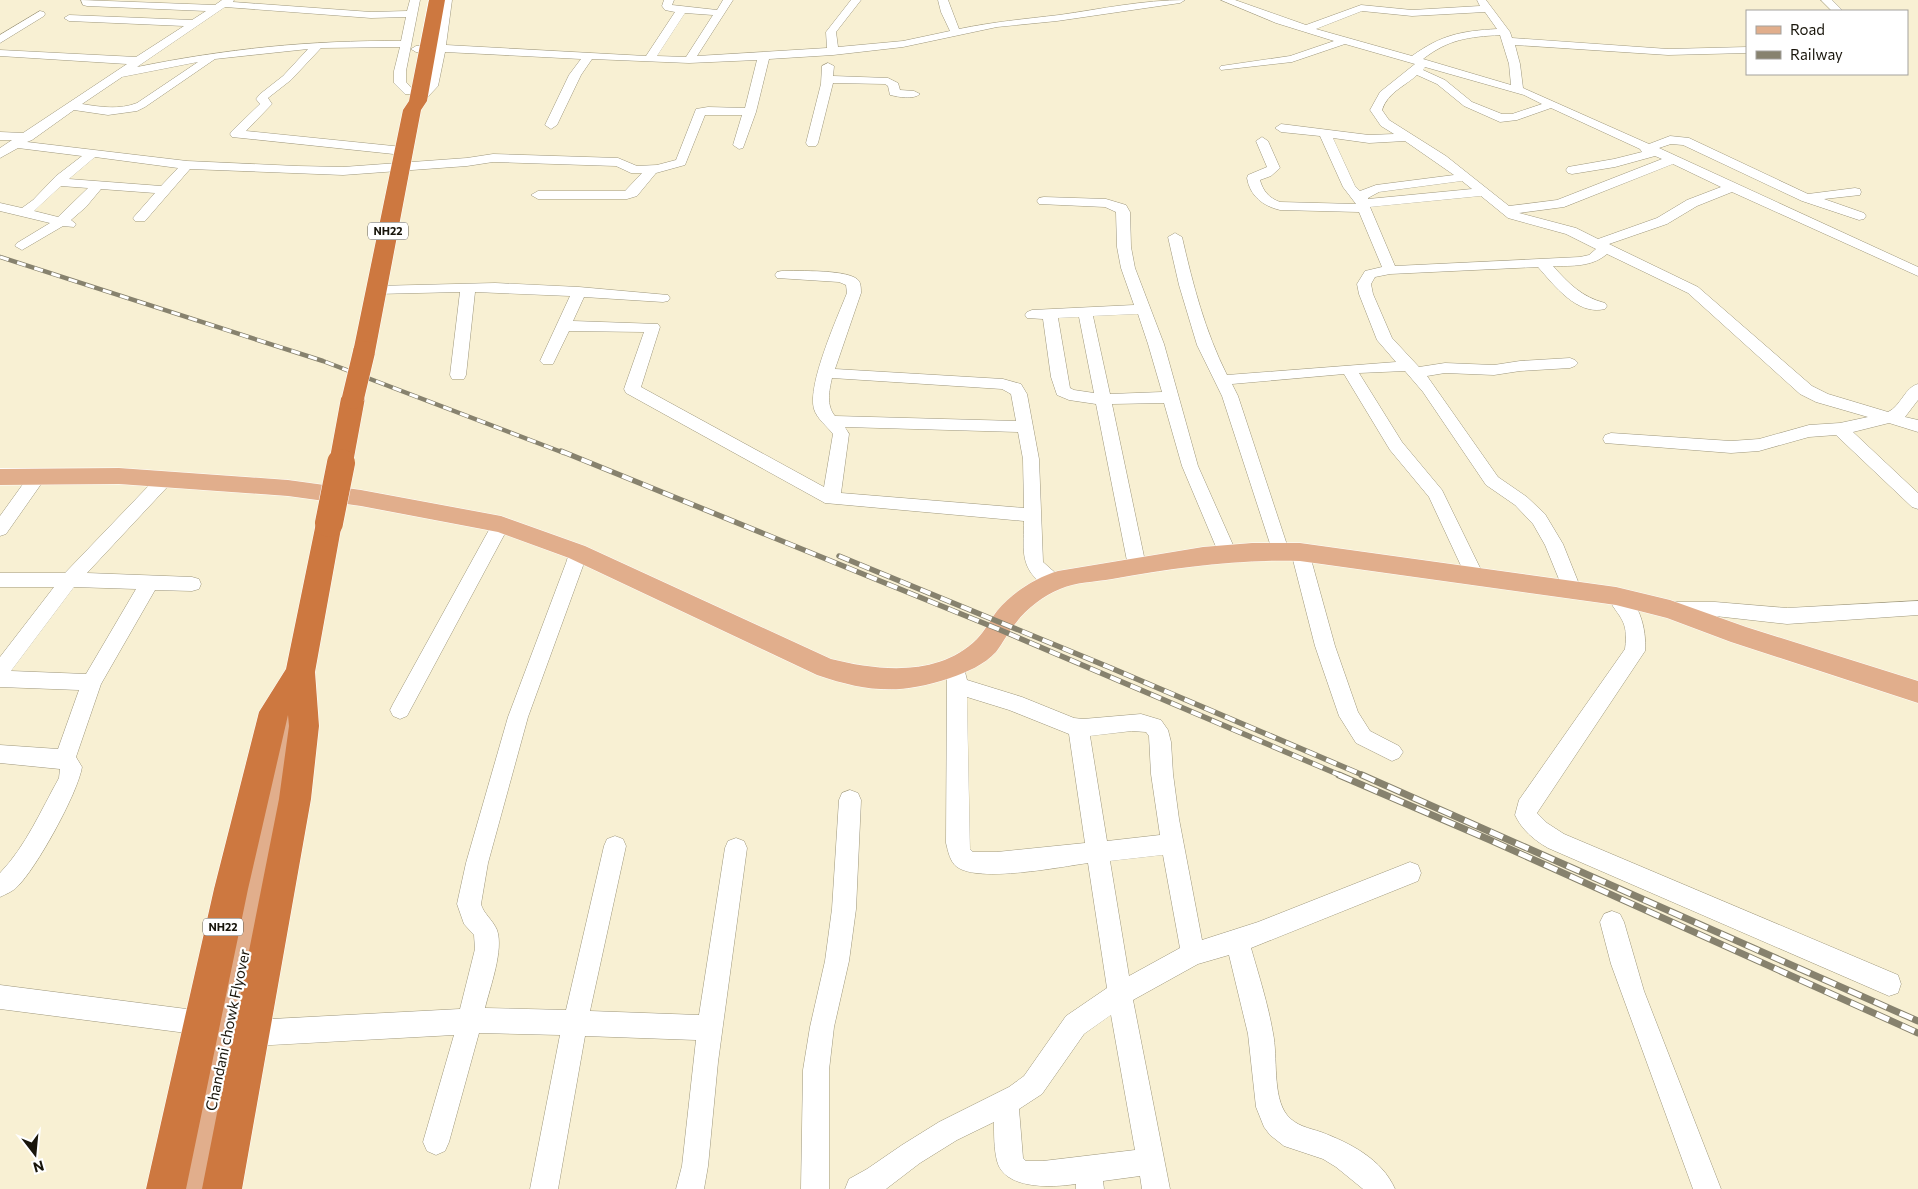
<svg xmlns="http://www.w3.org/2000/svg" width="1918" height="1189" font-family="Commissioner,sans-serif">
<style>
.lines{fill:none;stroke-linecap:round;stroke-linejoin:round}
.minor-casing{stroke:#9e977c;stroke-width:1}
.major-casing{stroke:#fff;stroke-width:1}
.highway-casing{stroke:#fff;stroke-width:1}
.minor{fill:#fff;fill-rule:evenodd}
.major{fill:#e1ae8c;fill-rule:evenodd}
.highway{fill:#cd7840;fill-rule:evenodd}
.rail-far2-casing{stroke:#87826e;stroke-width:4.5}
.rail-far1-casing{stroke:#87826e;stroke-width:5.5}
.rail-casing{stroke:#87826e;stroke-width:7}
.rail-far2{stroke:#fff;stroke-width:3;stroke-dasharray:9;stroke-linecap:butt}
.rail-far1{stroke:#fff;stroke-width:4;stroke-dasharray:11;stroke-linecap:butt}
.rail{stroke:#fff;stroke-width:5;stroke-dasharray:14;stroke-linecap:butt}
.highway-bridge-far1-casing{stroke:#fff;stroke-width:23;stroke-linecap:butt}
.highway-bridge-casing{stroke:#fff;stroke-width:29;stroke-linecap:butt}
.highway-bridge-far1{stroke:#cd7840;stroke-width:22}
.highway-bridge{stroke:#cd7840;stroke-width:28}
.labels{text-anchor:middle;stroke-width:4.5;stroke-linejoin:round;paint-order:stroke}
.shield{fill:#fff;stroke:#5d5b54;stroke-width:1}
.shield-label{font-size:11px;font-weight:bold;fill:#18150b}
.near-street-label{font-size:15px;fill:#18150b;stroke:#fff}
</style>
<rect width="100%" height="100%" fill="#f8f0d3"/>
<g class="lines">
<g class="minor-casing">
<path id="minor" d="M81 0 215 5 222 0H234L233 2 371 12 407 11 410 0H420L406 71V82L415 92 413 94H405L394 83V71L400 47 321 48 291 80 268 98 272 104 246 131 403 147 407 148 409 151 407 154 403 155 232 137 230 134 232 131 260 104 256 99 260 94 283 76 308 49 215 59 145 107 137 111 108 115 74 110 32 140 27 142 187 161 297 166 343 167 467 158 493 154 618 158 637 166 657 165 676 160 696 109 708 107 745 108 757 60 689 63 592 59 581 75 557 125 551 129 545 125 569 75 581 59 445 52 438 86 422 103H414L412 101 426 85 434 52H416L411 49 416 46 435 45 442 0H452L446 45 646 56 675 12 665 10 662 6 664 0H674L672 5 717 10 723 0H733L697 56 827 48 826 32 851 0H861L836 32 838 47 903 41 950 31 941 12 938 0H948L959 29C992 22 1025 19 1059 15 1101 9 1143 0 1185 0L1180 3 1057 21 997 27 903 47 833 55 769 59 756 112 743 148 739 149 733 145 742 115H705L685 165 656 173 637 196 627 199H538L531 195 538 191H625L642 173H631L616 166 493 162 467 166 343 175 190 169 145 221H135L133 218 155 193 101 189 86 207 71 220 76 224 74 227 63 226 22 250 15 246 17 243 50 223 0 211V203L22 208 33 200 56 176 82 156 18 148 0 158V148L12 140H0V132L23 133 127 64 0 56V50L136 57 184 26 69 21 64 18 69 15 192 20 206 11 87 6 83 5ZM225 7 371 18 406 17 401 41C311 40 225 49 137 67ZM685 13 713 15 686 57 657 56ZM198 62 137 103C119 110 101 107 82 104L122 77ZM95 157 178 168 161 186 69 179ZM61 186 88 188 58 217 34 211Z
M1221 0H1235L1306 25 1361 5 1412 10 1480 6 1477 0H1486L1510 32 1512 38 1668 49 1747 47V53L1668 55 1515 45 1520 64 1523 88 1649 144 1670 136 1689 138 1808 194 1855 188 1860 189 1861 192 1860 195 1824 199 1864 213 1866 216 1864 219 1859 220 1802 201 1683 145 1671 144 1659 148 1918 267V276L1732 192 1697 206 1667 224 1609 244 1698 287 1812 386 1828 394 1888 412C1901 406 1905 387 1918 384V400L1905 417 1918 420V432L1889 423 1853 432 1918 493V509L1912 507 1836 435 1809 437 1759 451 1731 453 1605 443 1603 439 1605 435 1611 433 1731 441 1759 439 1809 425 1840 423 1868 417 1816 402 1800 394 1688 293 1607 254C1592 267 1572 266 1553 266 1569 284 1582 297 1605 303L1607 306 1605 309C1577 316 1554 285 1538 267L1390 274 1375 277 1371 284 1373 294 1392 338 1419 367 1445 363 1494 365 1520 361 1570 358 1575 360 1578 363 1575 366 1570 368 1520 371 1494 375 1445 373 1427 376 1498 477 1527 497 1545 514 1563 544 1581 589 1579 594 1572 596 1565 594 1545 545 1533 524 1515 505 1486 485 1423 392 1405 371 1359 373 1402 442 1442 490 1485 578 1483 583 1476 585 1469 583 1429 497 1390 450 1344 374 1232 384 1238 396 1289 551 1286 556 1280 558 1274 556 1222 396 1197 345 1179 285 1168 237 1175 233 1182 237C1193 285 1205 331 1227 375L1396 362 1377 340 1359 294 1357 284 1365 271 1382 267 1359 212 1280 210C1263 206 1250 196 1247 178L1248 175 1267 167 1256 141 1262 137 1268 141 1280 168 1271 176 1260 180C1263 191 1269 198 1280 202L1356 204 1343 187 1320 136 1281 132 1275 128 1281 124 1369 135 1394 134 1381 126 1370 110 1380 92 1415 64 1345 44 1292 62 1221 70 1219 68 1221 66 1290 56 1334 41 1276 23ZM1362 11 1412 16 1485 12 1497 29C1461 31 1441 35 1412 56L1316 29ZM1500 35 1509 64 1511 85 1423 59C1449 39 1468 37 1500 35ZM1425 67 1524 95 1542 104 1512 114H1502L1472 102 1445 80 1423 70ZM1417 75 1437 84 1464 106 1500 122 1517 120 1551 108 1640 149 1642 152 1614 159 1568 167 1566 170 1568 173 1572 174 1615 167 1655 156 1662 159 1557 200 1509 206 1446 156 1389 120 1382 110C1388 92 1404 87 1417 75ZM1333 138 1369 143 1405 141 1454 175 1376 185 1360 191 1355 186ZM1673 164 1721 187 1687 200 1657 218 1598 239 1576 228 1519 213 1564 207ZM1462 181 1472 189 1368 199V198L1379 192ZM1481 196 1508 218 1566 234 1596 249 1589 255 1580 257 1395 266 1370 207Z
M1821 0H1832L1843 11H1832Z
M40 11 44 12 45 14 44 16 0 43V35Z
M828 63 834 66 833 76 888 78 898 83 900 90 914 91 920 94C913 100 899 97 890 95L888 86 885 84 833 83 818 143 816 146H808L806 143 821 84 822 66Z
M1044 197 1106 199 1126 205 1130 212 1131 247 1135 268 1164 344 1198 466 1237 554 1234 559 1228 561 1222 559 1219 554 1182 466 1164 403 1112 404 1146 566 1143 571 1137 573 1131 571 1128 566 1096 404 1069 400 1057 395 1051 377 1043 319 1027 318 1025 315 1027 312 1032 310 1134 305 1121 268 1117 247 1116 212 1105 207 1039 204 1037 201 1039 198ZM1138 314 1148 344 1162 392 1110 394 1093 316ZM1079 317 1094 393 1074 390 1070 388 1058 318Z
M782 271C797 271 851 269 859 281 861 284 861 290 861 293L835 369 1003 379 1021 384 1027 394 1039 459 1043 562 1060 577 1062 582 1060 587C1052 590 1048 588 1041 583 1019 566 1024 546 1024 521L825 503 626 393 624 389 644 332 569 331 553 364H543L540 361 570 296 475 292 466 375 464 379H452L450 375 460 292 376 294 371 293 369 290 371 287 376 286 495 283 579 287 668 295 670 298 668 301 663 302 584 297 573 321 658 324 660 327 641 387 824 487 833 434C827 426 817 419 814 409 807 385 837 318 847 293L846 285 839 282 777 278 775 275 777 272ZM832 378 1002 389 1011 394 1016 421 835 416C826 405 829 391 832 378ZM845 427 1018 432 1023 459 1024 508 841 493 849 434Z
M37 471 43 473 46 477 6 534 0 536V516L31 473Z
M165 473 171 475 174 479 171 483 87 573 192 577 199 579 201 584 199 589 192 591 155 590 101 684 76 757 82 767C78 793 36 869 17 887 12 892 6 894 0 897V873C26 846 41 810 59 778L60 769 0 763V745L58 749 79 690 0 687V657L54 587H0V573H65L159 475ZM74 587 136 589 86 674 11 671Z
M501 517 507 519 510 524 407 716 400 719 393 716 390 710 393 704 495 519Z
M577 545 583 547 586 552 584 563 528 717 488 863 481 904C483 913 493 920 497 930 504 950 490 987 485 1008L566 1010 604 846 607 839 615 836 623 839 626 846 590 1011 699 1015 725 848 728 841 736 838 744 841 747 848 718 1062 708 1166 704 1189H676L682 1166 696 1040 585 1036 558 1189H530L560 1035 479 1033 449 1142 445 1151 436 1155 427 1151 423 1142 454 1035 252 1046 243 1042 239 1033 243 1024 252 1020 460 1009 475 949 474 935 464 924 457 904 466 863 508 717 566 563 571 547Z
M1300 545 1306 547 1309 552 1335 646 1358 712 1370 731 1399 746 1403 752 1399 758 1392 761 1356 743 1339 716 1315 646 1291 552 1294 547Z
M1616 589C1639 596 1647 630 1645 651L1537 813 1547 823 1564 834 1898 975 1901 984 1898 993 1889 996 1548 848C1534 840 1522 830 1515 815L1519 800 1625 649C1629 619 1619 619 1607 596L1609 591Z
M1918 601V615L1787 624 1715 616H1671L1664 614 1662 609 1664 604 1671 602H1715L1787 608Z
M957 666 964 668 967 680 1022 697 1074 718 1083 719 1141 714 1161 720 1168 730 1171 742 1173 774 1179 819 1202 940 1258 922 1410 862 1418 865 1421 873 1418 881 1251 948C1259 976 1268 1004 1273 1033 1278 1057 1272 1096 1287 1115 1296 1126 1309 1128 1321 1132 1350 1143 1382 1159 1395 1189H1363L1336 1167 1323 1159 1284 1146 1270 1135 1264 1127 1256 1107 1248 1034 1229 955 1198 964 1133 1000 1170 1189H1142L1140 1176 1103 1181 1104 1189H1076V1184C1049 1188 1004 1189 997 1161 994 1149 994 1135 994 1122L957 1140 920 1163 886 1189H845L849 1179 867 1169 902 1145 939 1122 1009 1087 1024 1076 1066 1016 1107 988 1088 863C1060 867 979 883 957 867 950 862 948 851 946 843L947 674 950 668ZM967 697 1009 710 1069 734 1085 843 997 852H973L970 849ZM1132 731 1146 732 1149 736 1151 774 1160 835 1107 841 1090 736ZM1163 855 1180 948 1129 976 1110 861ZM1111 1015 1135 1150 1043 1161H1026L1023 1158 1019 1109 1042 1094 1084 1034Z
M850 790 858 793 861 800 856 909 849 961 834 1027 829 1070V1189H801L803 1070 810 1027 825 961 832 909 839 800 842 793Z
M1612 911 1620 914 1624 922 1644 991 1721 1189H1693L1611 964 1600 922 1604 914Z
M0 985 202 1011 211 1014 214 1023 211 1032 202 1035 0 1009Z"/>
</g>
<g class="major-casing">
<path id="major" d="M119 468 288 480 361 490 501 516 585 546 831 659C879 671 939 677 977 639 985 631 990 620 997 611 1013 592 1035 578 1058 571L1203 547 1252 543H1300L1616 587 1670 600 1746 627 1918 681V703L1731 642 1667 618 1616 605 1300 561C1236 559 1174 568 1112 579 1095 582 1075 582 1060 589 1043 596 1026 609 1015 624 1008 632 1003 643 996 652 984 665 967 672 950 678 900 695 867 692 817 675L569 558 498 532 361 506 288 496 119 484 0 485V469Z
M294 692 303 695 307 703 212 1189H178L281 703 285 695Z"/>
</g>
<g class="highway-casing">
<path id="highway" d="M429 0H445L427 101 421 110 375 352 372 357 364 359 356 357 353 352 403 110 409 101Z
M353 390 361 393 365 398 353 463 350 469 341 472 332 469 329 463 341 398 345 393Z
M329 513 338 516 342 523 315 672 319 726 311 799 242 1189H202L279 799 289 726 288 715 248 889 186 1189H146L214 889 259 712 286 669 316 523 320 516Z"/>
</g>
<use href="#minor" class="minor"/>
<use href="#major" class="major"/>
<use href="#highway" class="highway"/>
<g class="rail-far2-casing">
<path id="rail-far2" d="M0 257 323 361 564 453"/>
</g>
<g class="rail-far1-casing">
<path id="rail-far1" d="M561 451 998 629 1342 776
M839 556 1111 668 1365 776"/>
</g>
<g class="rail-casing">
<path id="rail" d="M1339 775 1490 840 1918 1033
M1362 775 1918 1021"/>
</g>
<use href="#rail-far2" class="rail-far2"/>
<use href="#rail-far1" class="rail-far1"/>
<use href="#rail" class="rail"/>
<g class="highway-bridge-far1-casing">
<path id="highway-bridge-far1" d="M353 398 364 352"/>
</g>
<g class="highway-bridge-casing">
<path id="highway-bridge" d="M329 523 341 463"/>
</g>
<use href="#highway-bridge-far1" class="highway-bridge-far1"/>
<use href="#highway-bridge" class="highway-bridge"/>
</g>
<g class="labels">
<g class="shield">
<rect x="368" y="222.5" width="40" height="17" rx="4"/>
<rect x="203" y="918.5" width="40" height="17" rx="4"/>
</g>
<g class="shield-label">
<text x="388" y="235">NH22</text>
<text x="223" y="931">NH22</text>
</g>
<g class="near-street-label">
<text transform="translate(228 1030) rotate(-78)" y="5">Chandani chowk Flyover</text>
</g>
</g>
<rect x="1746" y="10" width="162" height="65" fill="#ffffff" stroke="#a3a19d"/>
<rect x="1756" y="26" width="25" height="8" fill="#e1ae8c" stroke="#a3a19d"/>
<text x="1790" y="35" font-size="15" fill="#18150b">Road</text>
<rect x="1756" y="51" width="25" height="8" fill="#87826e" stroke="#a3a19d"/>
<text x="1790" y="60" font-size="15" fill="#18150b">Railway</text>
<g transform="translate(35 1154) rotate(164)" stroke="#ffffff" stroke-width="4" paint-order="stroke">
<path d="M0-4L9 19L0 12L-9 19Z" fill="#18150b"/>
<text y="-8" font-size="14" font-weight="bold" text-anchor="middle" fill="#18150b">N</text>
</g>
</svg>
